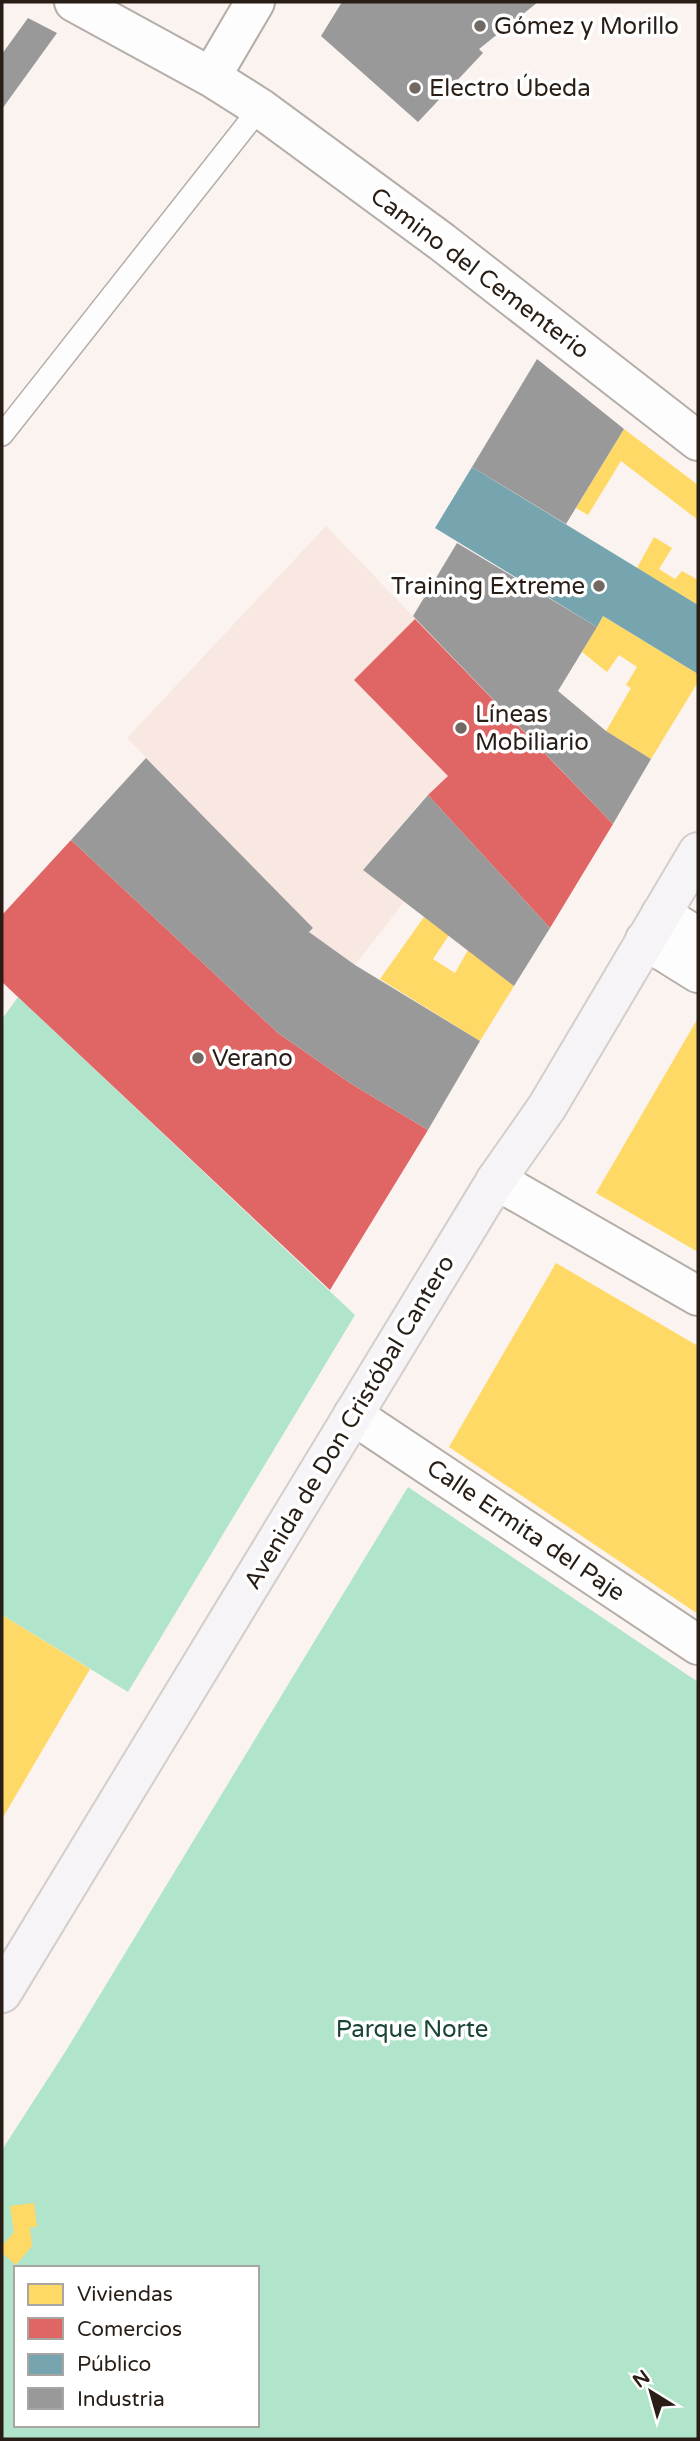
<svg xmlns="http://www.w3.org/2000/svg" width="700" height="2441" font-family="'Varela Round',sans-serif">
<style>
.commercial{fill:#f9e7e2}
.green{fill:#b0e5cc;fill-rule:evenodd}
.homes{fill:#ffd966}
.shops{fill:#e06666}
.public{fill:#76a5af}
.industry{fill:#999}
.lines{fill:none;stroke-linecap:round;stroke-linejoin:round}
.service-casing{stroke:#b5ada8;stroke-width:24}
.minor-casing{stroke:#b5ada8;stroke-width:42}
.primary-casing{stroke:#d3cecb;stroke-width:42}
.service{stroke:#fefdfd;stroke-width:21}
.minor{stroke:#fefdfd;stroke-width:38}
.primary{stroke:#f6f4f7;stroke-width:38}
.poi-dot{fill:#726962;stroke:#fff;stroke-width:2.5}
.labels{text-anchor:middle;stroke-width:7;stroke-linejoin:round;paint-order:stroke}
.poi-label{font-size:24px;fill:#291e16;stroke:#fff;text-anchor:start}
.street-label{font-size:24px;fill:#291e16;stroke:#fff}
.park-label{font-size:24px;fill:#184534;stroke:#fff}
</style>
<rect width="100%" height="100%" fill="#faf3ef"/>
<path class="commercial" d="M326 526 613 824 550 928 427 795 363 869 404 902 355 965 309 932 313 928 127 738Z"/>
<path class="green" d="M18 997 355 1315 128 1692 2 1615V1019Z
M408 1487 698 1682V2439H2V2150L67 2049ZM16 2268H257V2425H16Z"/>
<path class="homes" d="M624 429 698 485V520L621 461 588 515 576 508Z
M654 537 672 548 659 569 675 579 682 571 698 580V605L637 568Z
M603 616 698 674V682L651 759 606 731 631 688 626 685 637 667 619 655 607 672 582 652Z
M424 917 449 935 433 959 455 973 468 950 514 986 480 1041 380 979Z
M698 1018V1252L596 1193Z
M556 1263 698 1346V1614L449 1447Z
M2 1615 90 1669 2 1819Z
M34 2203 37 2227H30L32 2246 16 2265 2 2253V2246L14 2232 10 2206Z"/>
<path class="shops" d="M415 619 613 824 550 928 428 795 448 776 354 680Z
M71 840 278 1033 350 1083 428 1130 330 1290 2 982V915Z"/>
<path class="public" d="M472 467 698 605V674L603 616 597 627 435 528Z"/>
<path class="industry" d="M342 2H538L479 49 483 53 418 122 321 36Z
M28 18 57 33 2 109V54Z
M537 359 624 429 566 524 472 467Z
M457 543 597 627 558 691 606 731 651 759 613 824 413 616Z
M146 758 313 928 309 932 355 965 480 1041 428 1130 350 1083 278 1033 71 840Z
M428 795 550 928 514 986 363 870Z"/>
<g class="lines">
<g class="service-casing">
<path id="service" d="M2 435 260 108"/>
</g>
<g class="minor-casing">
<path id="minor" d="M74 2 211 77 260 108 442 242 698 441
M211 77 255 2
M661 914 698 937
M645 940 698 973
M496 1180 698 1296
M353 1415 698 1645"/>
</g>
<g class="primary-casing">
<path id="primary" d="M2 1993 496 1180 547 1107 698 852"/>
</g>
<use href="#service" class="service"/>
<use href="#minor" class="minor"/>
<use href="#primary" class="primary"/>
</g>
<g class="poi-dot">
<circle cx="480" cy="26" r="7"/>
<circle cx="415" cy="88" r="7"/>
<circle cx="599" cy="586" r="7"/>
<circle cx="461" cy="728" r="7"/>
<circle cx="198" cy="1058" r="7"/>
</g>
<g class="labels">
<g class="poi-label">
<text x="494" y="34">Gómez y Morillo</text>
<text x="429" y="96">Electro Úbeda</text>
<text x="585" y="594" text-anchor="end">Training Extreme</text>
<text x="475" y="722">Líneas<tspan x="475" dy="28">Mobiliario</tspan></text>
<text x="212" y="1066">Verano</text>
</g>
<g class="street-label">
<text transform="translate(480 273) rotate(37)" y="8">Camino del Cementerio</text>
<text transform="translate(349 1422) rotate(-59)" y="8">Avenida de Don Cristóbal Cantero</text>
<text transform="translate(526 1530) rotate(34)" y="8">Calle Ermita del Paje</text>
</g>
<g class="park-label">
<text x="412" y="2037">Parque Norte</text>
</g>
</g>
<rect width="700" height="2441" fill="none" stroke="#291e16" stroke-width="7"/>
<rect x="14" y="2266" width="245" height="161" fill="#ffffff" stroke="#a9a5a2" stroke-width="2"/>
<rect x="28" y="2284" width="35" height="21" fill="#ffd966" stroke="#a9a5a2" stroke-width="2"/>
<text x="77" y="2301" font-size="21" fill="#291e16">Viviendas</text>
<rect x="28" y="2318" width="35" height="21" fill="#e06666" stroke="#a9a5a2" stroke-width="2"/>
<text x="77" y="2336" font-size="21" fill="#291e16">Comercios</text>
<rect x="28" y="2354" width="35" height="21" fill="#76a5af" stroke="#a9a5a2" stroke-width="2"/>
<text x="77" y="2371" font-size="21" fill="#291e16">Público</text>
<rect x="28" y="2388" width="35" height="21" fill="#999999" stroke="#a9a5a2" stroke-width="2"/>
<text x="77" y="2406" font-size="21" fill="#291e16">Industria</text>
<g transform="translate(651 2392) rotate(323)" stroke="#ffffff" stroke-width="5" paint-order="stroke">
<path d="M0-5L12 26L0 18L-12 26Z" fill="#291e16"/>
<text y="-10" font-size="19" font-weight="bold" text-anchor="middle" fill="#291e16">N</text>
</g>
</svg>
